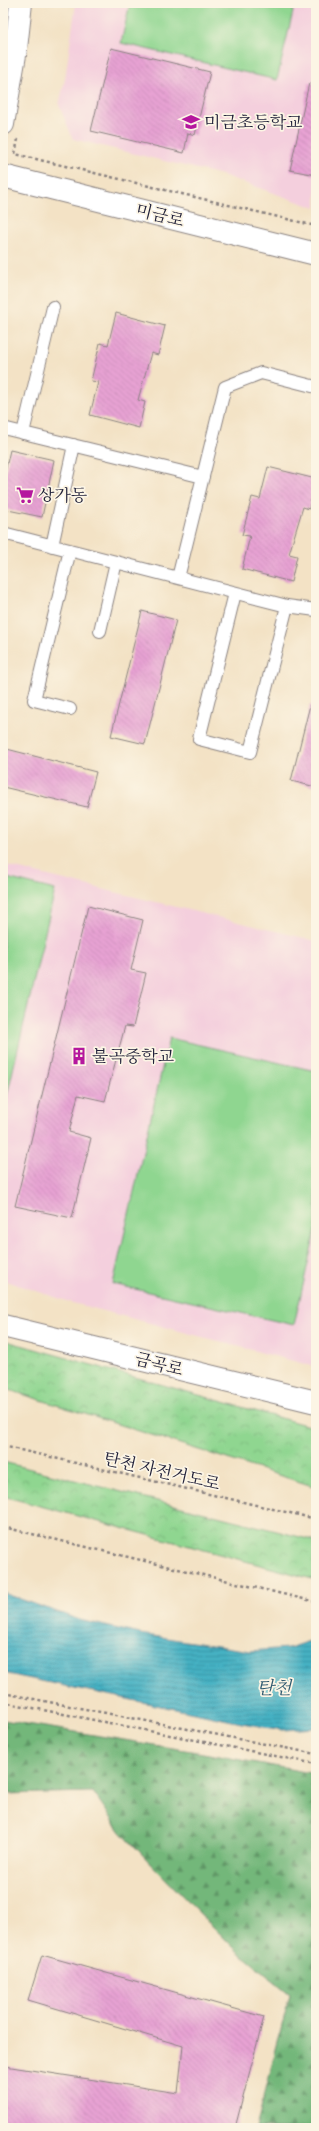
<svg xmlns="http://www.w3.org/2000/svg" width="319" height="2131" font-family="'IM FELL DW Pica','Noto Serif KR',serif">
<style>
.built{fill:#f4cfdd}
.forest{fill:url(#forest-firs);stroke:#4a6c5a}
.park{fill:url(#park-crowns);stroke:#587c66}
.pitch{fill:#8fd690;stroke:#587c66}
.water{fill:url(#water-rules);stroke:#346a7f}
.building{fill:url(#building-back-hatch)}
.lines{fill:none;stroke-linecap:round;stroke-linejoin:round}
.service-casing{stroke:#8a8280;stroke-width:14}
.tertiary-casing{stroke:#8a8280;stroke-width:24}
.secondary-casing{stroke:#8a8280;stroke-width:24}
.path{stroke:#8a8280;stroke-width:2.5;stroke-dasharray:3 3;stroke-linecap:butt}
.service{stroke:#fff;stroke-width:12}
.tertiary{stroke:#fff;stroke-width:22}
.secondary{stroke:#fff;stroke-width:22}
.labels{text-anchor:middle;stroke-width:3.5;stroke-linejoin:round;paint-order:stroke}
.poi-label{font-size:17px;fill:#22223b;stroke:#fcf5e5;text-anchor:start}
.street-label{font-size:17px;fill:#22223b;stroke:#fcf5e5}
.water-label{font-size:18px;font-style:italic;fill:#305b71;stroke:#fcf5e5}
</style>
<defs>
<pattern id="forest-firs" width="22" height="20" patternUnits="userSpaceOnUse"><rect width="22" height="20" fill="#73b77a"/><path d="M5 1l3.5 6h-7zM16 11l3.5 6h-7z" fill="#5e9465"/></pattern>
<pattern id="park-crowns" width="20" height="18" patternUnits="userSpaceOnUse"><rect width="20" height="18" fill="#8fd690"/><path d="M2 6a3 3 0 1 1 6 0M12 15a3 3 0 1 1 6 0" fill="none" stroke="#7bb77d"/></pattern>
<pattern id="water-rules" width="6" height="5" patternUnits="userSpaceOnUse"><rect width="6" height="5" fill="#45b1c3"/><path d="M0 2.5h6" fill="none" stroke="#3990a0"/></pattern>
<pattern id="building-back-hatch" width="6" height="6" patternUnits="userSpaceOnUse"><rect width="6" height="6" fill="#e7a2d3"/><path d="M-1 5l2 2M0 0l6 6M5-1l2 2" fill="none" stroke="#c68bb6"/></pattern>
</defs>
<rect width="100%" height="100%" fill="#fcf5e5"/>
<filter id="ink" filterUnits="userSpaceOnUse"><feTurbulence type="fractalNoise" baseFrequency=".025" numOctaves="2"/><feDisplacementMap in="SourceGraphic" scale="8" xChannelSelector="R" yChannelSelector="G"/><feConvolveMatrix kernelMatrix="1 2 1 2 8 2 1 2 1" color-interpolation-filters="sRGB"/></filter>
<filter id="wash" filterUnits="userSpaceOnUse"><feTurbulence type="fractalNoise" baseFrequency=".012" numOctaves="4" result="noise"/><feDisplacementMap in="SourceGraphic" scale="16" xChannelSelector="R" yChannelSelector="G"/><feGaussianBlur stdDeviation="0.9" result="paint"/><feColorMatrix in="noise" values="0 0 0 0 0 0 0 0 0 0 0 0 0 0 0 0 0 1.4 0 .05"/><feComposite in="paint" operator="in"/></filter>
<g filter="url(#wash)">
<rect width="100%" height="100%" fill="#f3e2c5"/>
<path class="built" d="M76 3H316V208L222 175 73 139 59 105 65 79Z
M3 865 316 941V1367L73 1303 3 1280Z"/>
<path class="forest" d="M3 1720 209 1754 316 1774V2128H256L290 1994 236 1950 156 1869 121 1832 93 1792 3 1794Z"/>
<path class="park" d="M3 1340 316 1428V1487L3 1388Z
M3 1462 316 1541V1580L3 1496Z"/>
<path class="pitch" d="M130 3H295L277 80 121 43Z
M3 877 55 890 3 1113Z
M169 1038 316 1071V1228L294 1325 113 1284Z"/>
<path class="water" d="M3 1593 80 1620 140 1634 250 1651 288 1648 316 1639V1728L283 1730 242 1723 3 1673Z"/>
<g id="blocks">
<path class="building" d="M111 48 210 72 195 135 188 133 184 153 91 131Z
M309 83 316 84V175L290 170Z
M116 313 165 326 158 355 151 353 138 400 145 402 139 428 90 415 98 382 91 381 100 343 108 345Z
M10 450 54 460 42 517 3 509V481Z
M268 467 316 479 309 509 303 507 289 554 297 556 291 582 242 569 250 536 242 535 252 497 260 499Z
M142 611 176 620 145 744 111 736Z
M310 705H316V787L291 781Z
M3 748 96 772 87 807 3 787Z
M88 906 143 920 131 970 146 973 133 1027 125 1026 105 1101 78 1095 69 1132 91 1138 72 1218 15 1206Z
M42 1955 264 2017 235 2128H3V2074L5 2066 178 2093 183 2046 28 2000Z"/>
</g>
</g>
<g filter="url(#ink)">
<use href="#blocks" fill-opacity="0" stroke="#8a8280" stroke-width="1"/>
<g class="lines">
<g class="service-casing">
<path id="service" d="M3 428 203 477
M23 433 53 307
M3 533 287 606 316 610
M52 546 74 445
M178 578 225 387 261 373 316 387
M235 593 199 739 250 752 287 606
M100 631 116 562
M70 709 34 700 70 550"/>
</g>
<g class="tertiary-casing">
<path id="tertiary" d="M3 124 16 49 21 3"/>
</g>
<g class="secondary-casing">
<path id="secondary" d="M3 176 316 254
M3 1326 316 1402"/>
</g>
<path class="path" d="M18 139 15 154 316 226
M3 1446 316 1519
M3 1527 316 1602
M3 1693 316 1754
M3 1702 316 1764"/>
<use href="#service" class="service"/>
<use href="#tertiary" class="tertiary"/>
<use href="#secondary" class="secondary"/>
</g>
</g>
<defs>
<g id="school-bare" transform="scale(1.38)"><path d="M0-5L7-2L0 1L-7-2ZM-4 1L0 2.5L4 1V4Q0 6-4 4Z" fill="#b5179e" stroke="#fcf5e5" stroke-width="2.5" paint-order="stroke"/></g>
<g id="supermarket-bare" transform="scale(1.38)"><path d="M-6-5.5h2.5l.6 2H6L4.5 2H-2.5L-4.4-4H-6ZM-1.5 3.2a1.3 1.3 0 1 0 .1 0ZM3 3.2a1.3 1.3 0 1 0 .1 0Z" fill="#b5179e" stroke="#fcf5e5" stroke-width="2.5" paint-order="stroke"/></g>
<g id="building-bare" transform="scale(1.38)"><path d="M-4-6H4V6H1V3H-1V6H-4ZM-2.5-4.3h1.7v1.8h-1.7ZM.8-4.3h1.7v1.8H.8ZM-2.5-1h1.7V.8h-1.7ZM.8-1h1.7V.8H.8Z" fill="#b5179e" stroke="#fcf5e5" stroke-width="2.5" paint-order="stroke"/></g>
</defs>
<g fill-rule="evenodd">
<use href="#school-bare" x="191" y="122"/>
<use href="#supermarket-bare" x="25" y="495"/>
<use href="#building-bare" x="79" y="1056"/>
</g>
<g class="labels">
<g class="poi-label">
<text x="204" y="128">미금초등학교</text>
<text x="38" y="501">상가동</text>
<text x="92" y="1062">불곡중학교</text>
</g>
<g class="street-label">
<text transform="translate(160 215) rotate(14)" y="6">미금로</text>
<text transform="translate(159 1364) rotate(14)" y="6">금곡로</text>
<text transform="translate(162 1471) rotate(13)" y="6">탄천 자전거도로</text>
</g>
<g class="water-label">
<text x="274" y="1694">탄천</text>
</g>
</g>
<rect width="319" height="2131" fill="none" stroke="#fcf5e5" stroke-width="16"/>
</svg>
